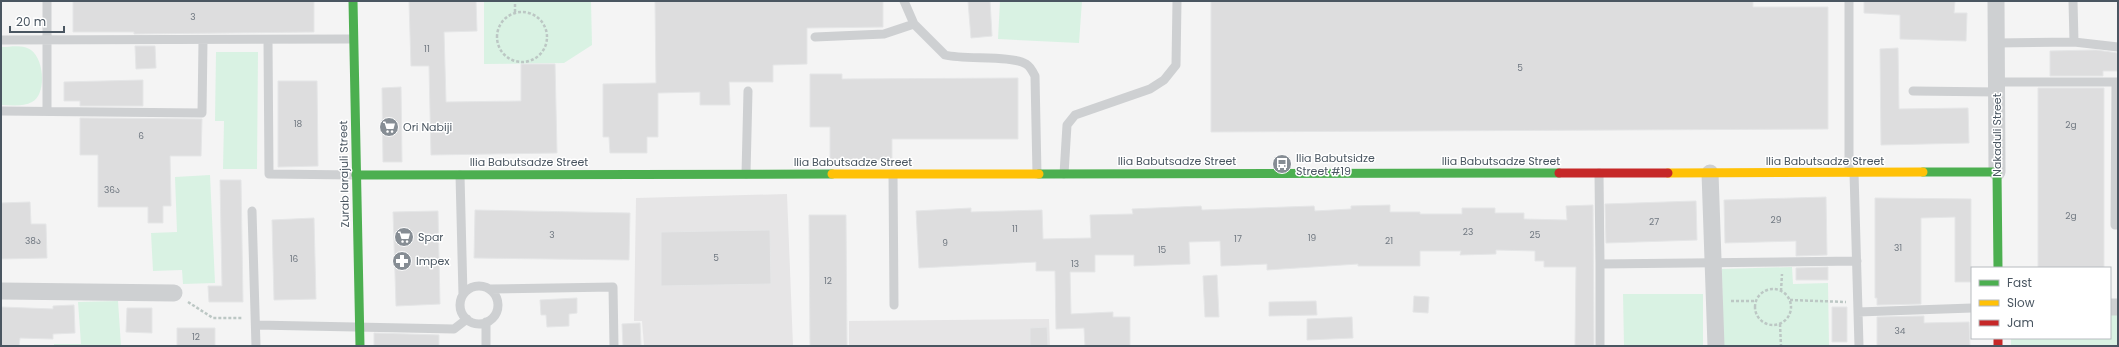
<svg xmlns="http://www.w3.org/2000/svg" width="2119" height="347" font-family="Poppins,'Noto Sans Georgian',sans-serif">
<style>
.education{fill:#e6e5e6}
.green{fill:#d9f2e3}
.building{fill:#ddddde;stroke:#e5e6e7}
.lines{fill:none;stroke-linecap:round;stroke-linejoin:round}
.path{stroke:#bcc7c4;stroke-width:2.5;stroke-dasharray:3 2;stroke-linecap:butt}
.lane{stroke:#ced0d2;stroke-width:9}
.street{stroke:#ced0d2;stroke-width:17}
.fast{stroke:#4caf50;stroke-width:9}
.slow{stroke:#ffc107;stroke-width:9}
.jam{stroke:#c62828;stroke-width:9}
.labels{text-anchor:middle;stroke-width:3;stroke-linejoin:round;paint-order:stroke}
.number-label{font-size:9px;fill:#707881}
.poi-label{font-size:11px;fill:#4a5661;stroke:#fff;text-anchor:start}
.street-label{font-size:11px;fill:#4a5661;stroke:#fff}
</style>
<rect width="100%" height="100%" fill="#f4f4f4"/>
<path class="education" d="M787 194 793 346H644L642 321H634L636 198Z
M1049 319 1050 346H849V321Z"/>
<path class="green" d="M484 1H591L592 45 564 63 484 64Z
M1000 1H1082L1079 43 998 39Z
M1 47C11 47 23 44 31 50 44 59 47 94 32 102 23 107 11 105 1 105Z
M216 52H258L257 169H223L224 121H215Z
M210 175 215 283 183 284 182 270 153 271 151 233 177 232 175 177Z
M1792 267 1793 284 1828 283 1829 346H1723L1722 269Z
M1623 294H1703V346H1624Z
M118 301 121 346H54V344H81L78 302Z
M2110 315H2118V346H2011V338H2110Z"/>
<path class="building" d="M73 1H314V32L134 34V32H73Z
M409 1H476L477 31 444 32 446 102 521 101V64H555L557 153 431 155 429 66H411Z
M655 1H883V27L807 28V64L773 65V82H729L730 105H700V92L658 93V137H647V153H610L609 137H603V84L656 83Z
M968 1H990L992 36 971 38Z
M1211 1H1753V7H1828V129L1211 132Z
M1864 1H1955L1954 13H1967L1966 41 1900 39V15L1864 13Z
M135 46H155L156 68 136 69Z
M1898 48 1899 109 1968 108 1969 143 1881 145 1880 49Z
M2096 50 2118 53V71H2103V76H2050V51Z
M810 74H842V79L1018 78V139H892V160H830V127H810Z
M143 80V106H80V101H64V82Z
M278 81H317L318 166 278 167Z
M401 87 402 162H383L382 88Z
M2038 88H2104V268H2038Z
M80 118 202 119 201 156H170L171 206H163V223H148V207H98V155H80Z
M220 180H241L243 302H209L208 286H222Z
M1826 197 1827 255 1796 256V241L1725 243 1724 200Z
M1875 198 1971 199V282H1955V217L1921 218V304L1877 305V298H1875Z
M1696 201 1697 240 1606 243 1605 204Z
M30 202 31 224H46L47 258 1 259V203Z
M1390 205V212H1420V214H1462V208H1495V213H1524V219L1567 220 1566 206 1593 205 1594 346H1575L1576 267H1544V261H1535V251L1496 250V254L1460 255 1461 251H1420V266H1358V264L1267 270V264L1221 266 1220 241 1189 242 1190 264 1134 266V255H1095V272H1070L1071 314 1113 312V317H1130V346H1085L1084 328 1056 329 1055 271H1036V262L919 268 916 211 971 208V212L1042 210 1043 239 1091 238 1090 215 1133 214 1132 209 1201 206 1202 210 1314 206 1315 211 1351 209V206Z
M475 210 630 213 629 260 474 258Z
M438 211 440 304 396 306 393 212Z
M809 215H846L847 346H810Z
M314 218 316 299 274 300 272 220Z
M770 230 771 284 661 286V232Z
M1828 267V280H1796V268Z
M1217 275 1219 317H1205L1203 276Z
M1414 296 1429 297 1428 313 1413 312Z
M577 298V313L569 314V326L547 327 546 315H541L540 300Z
M1316 301 1317 315 1269 316V302Z
M74 305 75 333 53 334V339L20 338 19 346H1V307L53 309V306Z
M1832 307H1847V342H1832Z
M127 308H152V333L126 332Z
M1924 316V323L1969 322 1970 346H1877V317Z
M1352 317 1353 338 1307 340V319Z
M640 323 641 346H623L622 324Z
M1047 327 1048 346H1030V328Z
M177 328H215V346H177Z
M374 333 439 335V346H374Z"/>
<g class="lines">
<path class="path" d="M497 37a25 25 0 1 1 50 0a25 25 0 1 1-50 0Z
M515 12V1
M1755 307a18 18 0 1 1 36 0a18 18 0 1 1-36 0Z
M1781 291 1782 274
M1790 300 1846 302
M1731 301H1757
M188 302 213 318H242
M1780 324 1781 346"/>
<path class="lane" d="M47 1V111
M904 1 914 24 945 55C965 60 1011 55 1026 64 1030 66 1033 72 1035 76L1037 174
M2073 1 2074 42 2118 47
M815 37 884 34 914 24
M1 40 353 39
M268 41 269 174 356 175
M1996 43 2074 42
M1997 82H2118
M2116 82 2115 225H2118
M1913 91 1997 92
M1 111 202 113 203 41
M1849 172V1
M1599 173 1600 264 1857 261
M1854 173 1859 346
M746 174 748 91
M893 174 894 305
M1064 174 1067 125 1075 115 1150 89 1164 80 1176 65 1177 1
M460 175 463 295
M252 211 256 346
M1600 264V346
M460 305a19 19 0 1 1 38 0a19 19 0 1 1-38 0Z
M490 289 613 287 614 346
M1858 312 1972 308
M486 322V346
M256 325 454 329 467 319"/>
<path class="street" d="M1996 1 1997 172
M1710 173 1716 346
M1 291 174 293
M2110 307H2118"/>
<path class="fast" d="M353 1 360 346
M1923 172H1997L1998 268
M1039 174 1559 173
M356 175 832 174"/>
<path class="slow" d="M1668 173 1923 172
M832 174H1039"/>
<path class="jam" d="M1559 173H1668
M1998 338V346"/>
</g>
<defs>
<g id="supermarket-disc" transform="scale(1)"><circle r="9.5" fill="#868d94" stroke="#fff"/><path d="M-6-5.5h2.5l.6 2H6L4.5 2H-2.5L-4.4-4H-6ZM-1.5 3.2a1.3 1.3 0 1 0 .1 0ZM3 3.2a1.3 1.3 0 1 0 .1 0Z" fill="#fff"/></g>
<g id="bus-disc" transform="scale(1)"><circle r="9.5" fill="#868d94" stroke="#fff"/><path d="M-5-6H5V4H4V6H2V4H-2V6H-4V4H-5ZM-3.5-4V0h7V-4ZM-3.5 1.2v1.5H-2V1.2ZM2 1.2v1.5H3.5V1.2Z" fill="#fff"/></g>
<g id="pharmacy-disc" transform="scale(1)"><circle r="9.5" fill="#868d94" stroke="#fff"/><path d="M-2-6h4v4h4v4h-4v4h-4v-4h-4v-4h4Z" fill="#fff"/></g>
</defs>
<g fill-rule="evenodd">
<use href="#supermarket-disc" x="389" y="127"/>
<use href="#bus-disc" x="1282" y="164"/>
<use href="#supermarket-disc" x="404" y="237"/>
<use href="#pharmacy-disc" x="402" y="261"/>
</g>
<g class="labels">
<g class="number-label">
<text x="193" y="20">3</text>
<text x="427" y="52">11</text>
<text x="1520" y="71">5</text>
<text x="298" y="127">18</text>
<text x="2071" y="128">2g</text>
<text x="141" y="139">6</text>
<text x="112" y="193">36ა</text>
<text x="2071" y="219">2g</text>
<text x="1776" y="223">29</text>
<text x="1654" y="225">27</text>
<text x="1015" y="232">11</text>
<text x="1468" y="235">23</text>
<text x="552" y="238">3</text>
<text x="1535" y="238">25</text>
<text x="1312" y="241">19</text>
<text x="1238" y="242">17</text>
<text x="33" y="244">38ა</text>
<text x="1389" y="244">21</text>
<text x="945" y="246">9</text>
<text x="1898" y="251">31</text>
<text x="1162" y="253">15</text>
<text x="716" y="261">5</text>
<text x="294" y="262">16</text>
<text x="1075" y="267">13</text>
<text x="828" y="284">12</text>
<text x="1900" y="334">34</text>
<text x="196" y="340">12</text>
</g>
<g class="poi-label">
<text x="403" y="131">Ori Nabiji</text>
<text x="1296" y="162">Ilia Babutsidze<tspan x="1296" dy="13">Street #19</tspan></text>
<text x="418" y="241">Spar</text>
<text x="416" y="265">Impex</text>
</g>
<g class="street-label">
<text transform="translate(1997 135) rotate(-90)" y="4">Nakaduli Street</text>
<text x="1177" y="165">Ilia Babutsadze Street</text>
<text x="1501" y="165">Ilia Babutsadze Street</text>
<text x="1825" y="165">Ilia Babutsadze Street</text>
<text x="529" y="166">Ilia Babutsadze Street</text>
<text x="853" y="166">Ilia Babutsadze Street</text>
<text transform="translate(344 174) rotate(-91)" y="4">Zurab Iarajuli Street</text>
</g>
</g>
<rect width="2119" height="347" fill="none" stroke="#4a5661" stroke-width="4"/>
<rect x="1971" y="267" width="140" height="72" fill="#ffffff" stroke="#b7bbc0"/>
<rect x="1979" y="280" width="20" height="6" fill="#4caf50" stroke="#b7bbc0"/>
<text x="2007" y="287" font-size="12" fill="#4a5661">Fast</text>
<rect x="1979" y="300" width="20" height="6" fill="#ffc107" stroke="#b7bbc0"/>
<text x="2007" y="307" font-size="12" fill="#4a5661">Slow</text>
<rect x="1979" y="320" width="20" height="6" fill="#c62828" stroke="#b7bbc0"/>
<text x="2007" y="327" font-size="12" fill="#4a5661">Jam</text>
<path d="M10 26v6h54v-6" fill="none" stroke="#4a5661" stroke-width="2"/>
<text x="16" y="26" font-size="12" fill="#4a5661" stroke="#ffffff" stroke-width="3" paint-order="stroke">20 m</text>
</svg>
